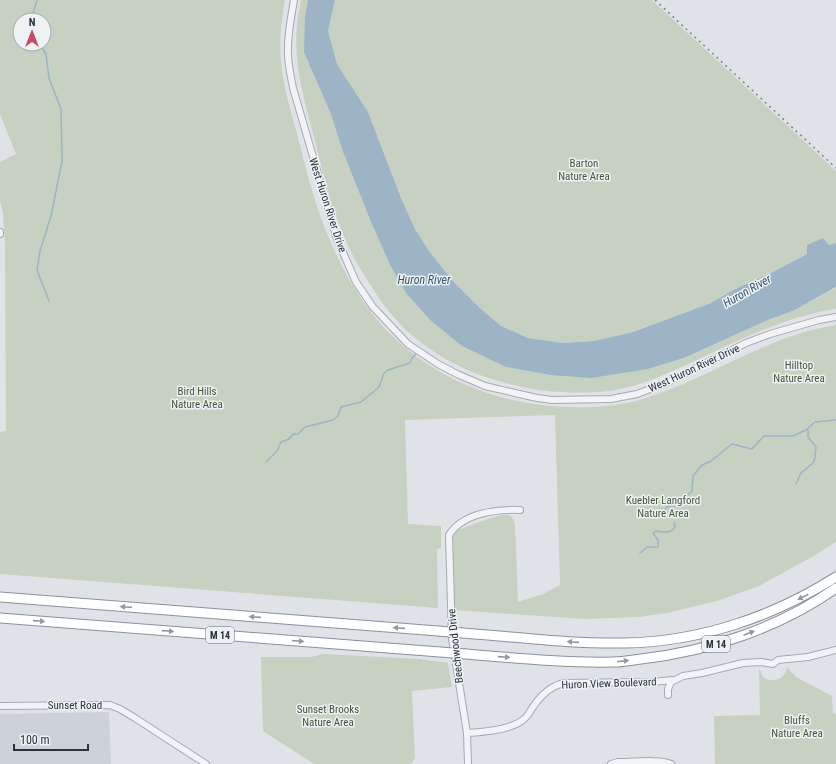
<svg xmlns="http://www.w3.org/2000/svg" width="836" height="764" font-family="'Roboto Condensed',sans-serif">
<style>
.built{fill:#cdd2d9}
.green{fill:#c6d1c1;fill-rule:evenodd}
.water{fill:#9cb4c5}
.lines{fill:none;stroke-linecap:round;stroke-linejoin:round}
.stream{stroke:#9cb4c5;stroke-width:1.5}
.minor-casing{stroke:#a5aab1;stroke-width:8}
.highway-casing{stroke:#88929d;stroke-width:11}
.minor{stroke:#f1f3f6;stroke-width:6}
.highway{stroke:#fff;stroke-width:9}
.rail{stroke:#7a8490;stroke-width:1.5;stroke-dasharray:2 4;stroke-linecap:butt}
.highway-bridge-casing{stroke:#88929d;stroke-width:11;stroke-linecap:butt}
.highway-bridge{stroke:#fff;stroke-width:9}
.oneway{fill:#94989e}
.labels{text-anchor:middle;stroke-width:3;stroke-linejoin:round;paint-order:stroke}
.shield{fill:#eef2f5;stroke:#646c74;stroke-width:1}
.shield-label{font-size:10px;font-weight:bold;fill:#29323d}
.park-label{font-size:11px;fill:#415837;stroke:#eef2f5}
.street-label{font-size:11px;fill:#29323d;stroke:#eef2f5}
.water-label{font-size:12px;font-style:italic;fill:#36556e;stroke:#eef2f5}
</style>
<rect width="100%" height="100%" fill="#dfe3e7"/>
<path class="built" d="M109 712 111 764H0V714Z"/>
<path class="green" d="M0 0H285C281 20 279 43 281 63 284 91 293 118 300 145 313 200 330 254 363 301 418 382 519 417 615 405 639 402 661 393 683 384 733 363 781 333 836 325V542L812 557 759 586 717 601 667 613 639 617 584 619 454 610 453 536 458 530C467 527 500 513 508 515 512 516 514 520 515 525L518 602 543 594 560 585 555 415 405 420 408 524 441 526V548L437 549 438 608 0 574V432L6 431 5 244 3 212 0 201V162L16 154 0 114ZM20 20H44V44H20Z
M301 0H308L305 15 343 152 371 222 390 265 406 293 429 319 648 369 684 358 768 320 795 310 836 288V309C825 310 815 313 804 316 759 328 718 351 675 370 654 379 633 388 609 391 535 399 450 377 398 322 385 308 374 291 364 275 338 234 326 187 315 141 302 91 289 53 301 0Z
M335 0H652L836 171V243L829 245 823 238 807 245V254L767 275 735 289 711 303 633 332 594 341 563 343 528 338 501 326 481 309 452 280 429 251 415 229 401 198 368 112 337 64 328 31Z
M323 654 420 659 448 663 452 687 412 691 415 758 411 764H314L263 731 261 657H311Z
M787 667 796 677 832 696 833 713 836 714V764H715L714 716 760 715 759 668 763 677C774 684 785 679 787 667Z"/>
<path class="water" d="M308 0H335L328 31 337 64 368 112 401 198 415 229 429 251 452 280 481 309 501 326 528 338 563 343 594 341 633 332 711 303 735 289 767 275 807 254V245L823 238 829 245 836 243V287L795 310 768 320 684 358 648 369 591 378 551 375 506 367 462 346 429 319 406 293 390 265 371 222 343 152 331 114 304 52 305 15Z"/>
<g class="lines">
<path class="stream" d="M31 20 37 0
M40 44 46 54 49 78 61 109 62 161 51 216 40 251 37 270 49 301
M266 462 277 451 281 442 289 439 293 434H298L305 427 333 420 338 416 341 407 361 402 379 387 384 373 388 370 410 363 412 358 416 354
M796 484 801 473 813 463 815 458 816 447 808 437V430
M662 518 666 507 674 506 679 498 686 497 692 491 693 476 702 465 711 461 732 444 752 449 764 436H793L806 430 815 422 836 420
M640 553 647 547H658V540L653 533 656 531C664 532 670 534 675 527L674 523"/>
<g class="minor-casing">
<path id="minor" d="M294 0C291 18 287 36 288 54 288 65 291 77 293 88L337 239 356 282 373 307 408 344 438 364 457 374 485 386 537 398 552 400 611 399 637 394 666 383 746 343 770 334 819 320 836 317
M0 232V234
M668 695V689L671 682 683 676 702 673 743 663 761 662 773 664 778 660 808 657 836 650
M0 706 110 705 120 709 135 718 206 764
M467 733C483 732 512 730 524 719 528 716 530 711 533 707 541 695 550 686 564 683L652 682 673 680
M468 764 467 733 452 639 449 535C463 513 496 509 520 510
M611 764 618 762C629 762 663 759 671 764"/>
</g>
<g class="highway-casing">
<path id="highway" d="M0 597 438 631
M0 618 440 652
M463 633C517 637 570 644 624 643 699 642 773 617 836 577
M466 654C515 658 565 663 614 662 623 662 632 660 641 659 710 651 779 628 836 588"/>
</g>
<use href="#minor" class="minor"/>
<use href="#highway" class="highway"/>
<path class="rail" d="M655 0 836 168"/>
<g class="highway-bridge-casing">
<path id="highway-bridge" d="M438 631 463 633
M440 652 466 654"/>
</g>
<use href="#highway-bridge" class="highway-bridge"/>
</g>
<defs><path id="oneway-solid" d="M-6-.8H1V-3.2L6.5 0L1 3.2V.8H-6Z"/></defs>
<g class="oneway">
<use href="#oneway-solid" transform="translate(803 597) rotate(153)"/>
<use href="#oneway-solid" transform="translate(126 607) rotate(-176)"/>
<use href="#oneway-solid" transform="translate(255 617) rotate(-176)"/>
<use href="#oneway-solid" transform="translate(39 621) rotate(4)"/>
<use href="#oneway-solid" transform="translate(399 628) rotate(-176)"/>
<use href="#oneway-solid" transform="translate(168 631) rotate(4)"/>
<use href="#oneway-solid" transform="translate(749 633) rotate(-21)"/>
<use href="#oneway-solid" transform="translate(298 641) rotate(4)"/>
<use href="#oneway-solid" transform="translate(573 642) rotate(-176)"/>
<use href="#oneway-solid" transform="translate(504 657) rotate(4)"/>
<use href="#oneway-solid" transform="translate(623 661) rotate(-7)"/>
</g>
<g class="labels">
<g class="shield">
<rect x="206" y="627" width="28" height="16" rx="3"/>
<rect x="702" y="636" width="28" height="16" rx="3"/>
</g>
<g class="shield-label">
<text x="220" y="639">M 14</text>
<text x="716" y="648">M 14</text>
</g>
<g class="park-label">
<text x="584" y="167">Barton<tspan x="584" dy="13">Nature Area</tspan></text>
<text x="799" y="369">Hilltop<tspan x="799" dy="13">Nature Area</tspan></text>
<text x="197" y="395">Bird Hills<tspan x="197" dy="13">Nature Area</tspan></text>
<text x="663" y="504">Kuebler Langford<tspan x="663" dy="13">Nature Area</tspan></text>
<text x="328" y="713">Sunset Brooks<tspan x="328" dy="13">Nature Area</tspan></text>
<text x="797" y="724">Bluffs<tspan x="797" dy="13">Nature Area</tspan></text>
</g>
<g class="street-label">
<text transform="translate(328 205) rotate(72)" y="4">West Huron River Drive</text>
<text transform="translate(694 368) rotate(-25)" y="4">West Huron River Drive</text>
<text transform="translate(455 646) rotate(-96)" y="4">Beechwood Drive</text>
<text transform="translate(609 683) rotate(-2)" y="4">Huron View Boulevard</text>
<text x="75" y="709">Sunset Road</text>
</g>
<g class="water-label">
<text x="424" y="284">Huron River</text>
<text transform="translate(747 291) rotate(-30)" y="4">Huron River</text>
</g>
</g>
<g transform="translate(32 32)"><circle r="19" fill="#eef2f5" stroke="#9fa5ab"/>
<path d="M0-3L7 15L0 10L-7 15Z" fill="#c44c6a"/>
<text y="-6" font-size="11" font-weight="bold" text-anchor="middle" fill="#29323d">N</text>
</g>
<path d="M14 744v6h74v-6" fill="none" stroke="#29323d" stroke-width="2"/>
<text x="20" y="744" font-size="12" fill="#29323d" stroke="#eef2f5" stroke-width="3" paint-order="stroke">100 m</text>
</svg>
